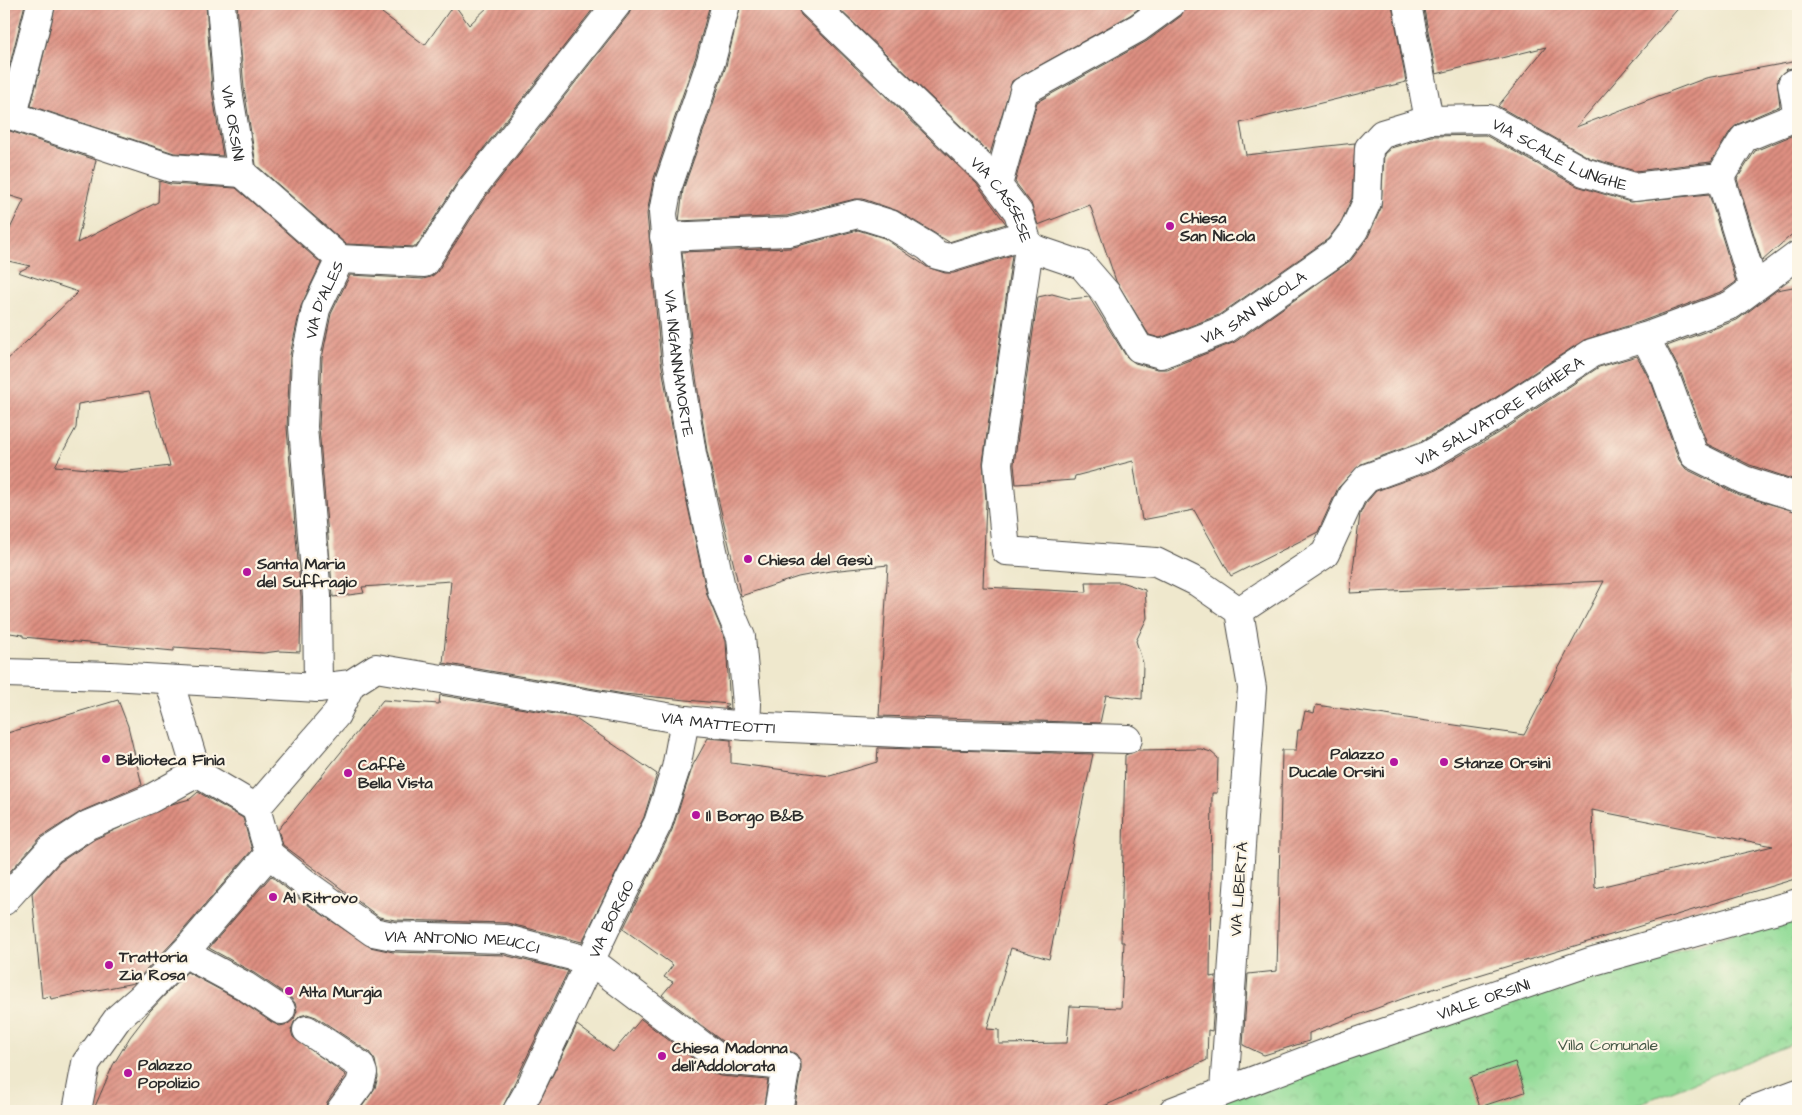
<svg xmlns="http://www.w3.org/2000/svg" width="1802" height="1115" font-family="'Architects Daughter',sans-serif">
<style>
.park{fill:url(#park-crowns);stroke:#5f8462}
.building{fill:url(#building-hatch);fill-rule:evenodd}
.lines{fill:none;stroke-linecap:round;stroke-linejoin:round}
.minor-casing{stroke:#484743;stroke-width:30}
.minor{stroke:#fff;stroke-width:28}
.poi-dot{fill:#b5179e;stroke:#fcf5e5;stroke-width:2}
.labels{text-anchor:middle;stroke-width:4.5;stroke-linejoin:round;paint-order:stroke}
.street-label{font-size:16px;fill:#2b2b2b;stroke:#fcf5e5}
.poi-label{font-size:16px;font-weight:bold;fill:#2b2b2b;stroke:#fcf5e5;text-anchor:start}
.park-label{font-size:16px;fill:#455746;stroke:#fcf5e5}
</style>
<defs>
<pattern id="park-crowns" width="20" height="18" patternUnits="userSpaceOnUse" patternTransform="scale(1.25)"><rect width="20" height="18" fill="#93dc98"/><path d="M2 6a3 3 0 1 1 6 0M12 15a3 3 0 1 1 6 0" fill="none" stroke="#7fbd83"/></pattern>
<pattern id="building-hatch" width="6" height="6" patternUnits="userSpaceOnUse" patternTransform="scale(1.25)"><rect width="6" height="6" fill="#de8f81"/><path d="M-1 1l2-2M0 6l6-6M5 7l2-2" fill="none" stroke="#b4756a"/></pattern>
</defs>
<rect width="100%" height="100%" fill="#fcf5e5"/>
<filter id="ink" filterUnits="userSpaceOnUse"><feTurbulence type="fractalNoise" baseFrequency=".02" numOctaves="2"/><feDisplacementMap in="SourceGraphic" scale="10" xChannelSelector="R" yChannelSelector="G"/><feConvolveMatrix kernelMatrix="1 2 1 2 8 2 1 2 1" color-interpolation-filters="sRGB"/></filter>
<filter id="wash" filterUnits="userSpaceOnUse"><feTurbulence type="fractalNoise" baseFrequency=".0096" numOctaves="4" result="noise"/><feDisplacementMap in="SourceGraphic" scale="20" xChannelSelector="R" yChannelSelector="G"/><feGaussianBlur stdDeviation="1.12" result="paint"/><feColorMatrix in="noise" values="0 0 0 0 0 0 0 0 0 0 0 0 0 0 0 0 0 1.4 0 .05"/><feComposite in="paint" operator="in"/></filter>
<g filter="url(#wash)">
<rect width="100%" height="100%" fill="#efe8cd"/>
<path class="park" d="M1798 913V1042L1620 1111H1185L1207 1101Z"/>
<g id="blocks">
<path class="building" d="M4 4H25L4 88Z
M56 4H206L212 91 223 156 174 153 31 106Z
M237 4H380L382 13 425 45 454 4 469 25 491 4H597L458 181 416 247 346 244 256 165 244 88Z
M632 4H710L696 56 653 181 647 214 661 361 677 456 707 595 726 641 730 709 725 708 728 704 624 694 443 663 451 581 362 587 364 593 333 597 319 427 322 358 331 314 350 275 423 279 431 277 437 272 483 200 629 14Z
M741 4H797L801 15 977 184 1006 224 949 242 898 211 863 199H855L787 216 679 221 683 190 726 66Z
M834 4H1145L1130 15 1012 81 990 154Z
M1186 4H1392L1406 82 1240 123 1246 155 1355 143 1352 198 1341 222 1328 239 1219 315 1160 338 1149 335 1116 281 1090 205 1038 225 1031 203 1015 182 1037 102 1147 41 1181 16Z
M1423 4H1682L1576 127 1706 78 1798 61V67L1787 69 1777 79 1780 106 1738 124 1731 130 1711 162 1635 171 1590 158 1498 106 1546 47 1436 74Z
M4 129 96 160 77 243 158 202 159 181 170 184 236 188 321 263 301 306 290 355 287 428 301 597 300 652 279 651 264 653 174 647V651L23 637V635L4 632V363L78 292 18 272 30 266 4 260V241L24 200 4 194ZM149 392 170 466 121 472 55 466 76 428 78 404Z
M1798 133V229L1762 261 1737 179 1755 151Z
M1485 135 1577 186 1630 202 1709 194 1736 282 1723 291 1640 322 1584 340 1483 406 1420 442 1361 464 1338 488 1318 532 1231 576 1194 510 1142 520 1133 461 1075 476 1074 480 1016 484 1014 464 1038 297 1052 294 1071 299 1089 297 1126 356 1135 363 1157 369H1167L1235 342 1351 260 1368 237 1381 208 1384 154 1391 148 1431 136Z
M858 230 884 238 927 267 945 273H954L1012 255 983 462 986 500 983 587 1087 592 1086 582H1121L1145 590 1147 618 1136 641 1143 663 1142 699 1106 695 1100 723 879 716 888 565 830 571 798 577 741 596 707 451 693 357 682 252 790 248Z
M1798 286V481L1750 465 1707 444 1681 373 1667 346 1737 320 1777 290Z
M1637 356 1652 384 1679 460 1686 469 1739 495 1798 512V878L1410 996 1309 1033V1041L1264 1055 1243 1045 1248 974 1277 971 1282 750H1296L1298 730H1301L1305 711 1314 713 1316 705 1524 735 1604 581 1350 593 1360 514 1365 504 1376 491 1435 470 1499 433 1599 367ZM1592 810 1773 846 1595 888Z
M440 695 573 717 657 774 644 817 582 942 507 923 395 920 379 917 283 845 278 830 383 700 439 704Z
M118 700 128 726 142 785 82 811 41 837 4 878V734Z
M708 738 731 740V763L830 776 877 762 878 748 1093 754 1049 959 1011 948 987 1029 999 1030V1044L1067 1043 1070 1006 1121 1008 1124 942H1121L1125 755 1138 750 1201 749 1211 752 1218 758 1217 793H1212L1210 977 1216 976 1212 1031 1208 1030 1207 1060 1093 1111H794L801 1069V1061L796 1054 787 1050 727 1045 662 995 673 982 664 977 673 965 623 929 672 830 693 765Z
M198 792 243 818 252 850 173 942 134 983 51 999 50 996 42 998 32 893 60 862 95 839 172 804 190 799Z
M271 876 301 900 370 947 393 952 504 955 568 971 501 1111H359L375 1088 378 1077 375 1060 369 1052 316 1017 307 1014 300 1016 294 1022 291 1030 293 1037 346 1075 327 1102 325 1111H93L113 1065 130 1037 150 1011 187 972 237 999 273 1023 280 1026 288 1024 294 1019 297 1011 295 1003 290 997 254 973 209 948Z
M641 1019 712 1073 720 1076 768 1080 763 1111H535L577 1025 613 1052Z
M1515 1062 1525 1092 1480 1107 1470 1077Z"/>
</g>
</g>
<g filter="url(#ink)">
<use href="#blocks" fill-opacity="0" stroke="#484743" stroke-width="1"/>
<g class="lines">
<g class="minor-casing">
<g id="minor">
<path id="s1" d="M221 4 228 90 242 173 340 259"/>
<path id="s2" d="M726 4 711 61 668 186 663 213 677 359 692 454 722 592 741 637 747 704 746 726"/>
<path id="s3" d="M812 4 989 174 1018 212 1029 247 998 464 1006 551 1156 562 1197 582 1239 611 1252 688 1224 1090"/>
<path d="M1407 4 1429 120"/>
<path d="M4 113 171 168 242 173"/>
<path d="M13 115 41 4"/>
<path d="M1720 177 1754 287"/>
<path d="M998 185 1024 91 1138 28 1171 4"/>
<path d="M664 237 789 232 858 214 890 224 928 247 937 255 949 258 1024 235"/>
<path id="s4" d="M1029 247 1082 265 1107 294 1139 348 1161 354 1226 329 1339 250 1354 230 1367 202 1369 148 1382 134 1429 120 1489 119 1584 172 1634 187 1720 177 1744 138 1798 116 1792 84 1798 82"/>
<path d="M340 259 424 263 470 191 617 4"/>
<path d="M1645 337 1666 378 1694 455 1744 480 1798 497"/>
<path id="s5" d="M1239 611 1325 554 1352 495 1367 478 1427 456 1491 419 1592 353 1645 337 1731 305 1798 255"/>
<path id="s6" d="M4 673 111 676 318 688 351 684 376 668 685 720 746 726 923 734 1128 739"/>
<path d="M169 680 197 773 256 808"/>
<path id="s7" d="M318 688 317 596 303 427 306 356 316 309 340 259"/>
<path d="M256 808 336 715 351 684"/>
<path id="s8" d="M269 854 310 887 373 932 393 936 506 939 591 961 721 1060 786 1066 778 1111"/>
<path d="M4 901 50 850 88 825 150 799 197 773"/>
<path d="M185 952 197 960 245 986 281 1010"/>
<path d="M307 1030 360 1065 363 1073 360 1084 340 1111"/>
<path d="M77 1111 86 1063 118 1018 142 997 185 952 269 854 256 808"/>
<path id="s9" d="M517 1111 528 1092 612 915 658 823 676 768 685 720"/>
<path id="s10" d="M1173 1111 1339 1048 1590 962 1798 903"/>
<path d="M1750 1111 1798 1093"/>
</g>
</g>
<use href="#minor" class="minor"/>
</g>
</g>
<g class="poi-dot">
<circle cx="1170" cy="226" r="5"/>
<circle cx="748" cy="559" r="5"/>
<circle cx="247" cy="572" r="5"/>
<circle cx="106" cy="759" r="5"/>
<circle cx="1394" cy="762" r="5"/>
<circle cx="1444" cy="762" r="5"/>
<circle cx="348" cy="773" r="5"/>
<circle cx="696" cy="815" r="5"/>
<circle cx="273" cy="897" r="5"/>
<circle cx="109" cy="965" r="5"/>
<circle cx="289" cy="991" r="5"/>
<circle cx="662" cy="1056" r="5"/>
<circle cx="128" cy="1073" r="5"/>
</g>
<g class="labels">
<g class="street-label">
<text dy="6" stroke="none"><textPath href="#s1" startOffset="120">VIA ORSINI</textPath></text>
<text dy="6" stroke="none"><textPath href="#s4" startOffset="705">VIA SCALE LUNGHE</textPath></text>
<text dy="6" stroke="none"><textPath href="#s3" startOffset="274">VIA CASSESE</textPath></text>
<text dy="6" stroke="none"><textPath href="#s7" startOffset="392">VIA D'ALES</textPath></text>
<text dy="6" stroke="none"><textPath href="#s4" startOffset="284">VIA SAN NICOLA</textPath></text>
<text dy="6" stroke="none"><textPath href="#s2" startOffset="370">VIA INGANNAMORTE</textPath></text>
<text dy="6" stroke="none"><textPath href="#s5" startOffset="340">VIA SALVATORE FIGHERA</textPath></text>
<text dy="6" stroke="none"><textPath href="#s6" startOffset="724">VIA MATTEOTTI</textPath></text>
<text transform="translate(1238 889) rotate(-86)" y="6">VIA LIBERTÀ</text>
<text dy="6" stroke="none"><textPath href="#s9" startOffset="214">VIA BORGO</textPath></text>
<text dy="6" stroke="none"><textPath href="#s8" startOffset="220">VIA ANTONIO MEUCCI</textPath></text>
<text dy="6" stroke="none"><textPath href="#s10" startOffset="330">VIALE ORSINI</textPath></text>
</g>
<g class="poi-label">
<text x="1180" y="223">Chiesa<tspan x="1180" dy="18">San Nicola</tspan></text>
<text x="758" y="565">Chiesa del Gesù</text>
<text x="257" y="569">Santa Maria<tspan x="257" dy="18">del Suffragio</tspan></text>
<text x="1384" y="759" text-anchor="end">Palazzo<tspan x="1384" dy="18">Ducale Orsini</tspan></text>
<text x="116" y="765">Biblioteca Finia</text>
<text x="1454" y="768">Stanze Orsini</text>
<text x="358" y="770">Caffè<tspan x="358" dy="18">Bella Vista</tspan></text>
<text x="706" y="821">Il Borgo B&amp;B</text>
<text x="283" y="903">Al Ritrovo</text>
<text x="119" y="962">Trattoria<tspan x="119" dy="18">Zia Rosa</tspan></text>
<text x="299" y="997">Alta Murgia</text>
<text x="672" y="1053">Chiesa Madonna<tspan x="672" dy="18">dell'Addolorata</tspan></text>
<text x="138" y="1070">Palazzo<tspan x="138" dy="18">Popolizio</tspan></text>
</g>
<g class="park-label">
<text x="1608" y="1050">Villa Comunale</text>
</g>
</g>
<rect width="1802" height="1115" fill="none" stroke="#fcf5e5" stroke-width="20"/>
</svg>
